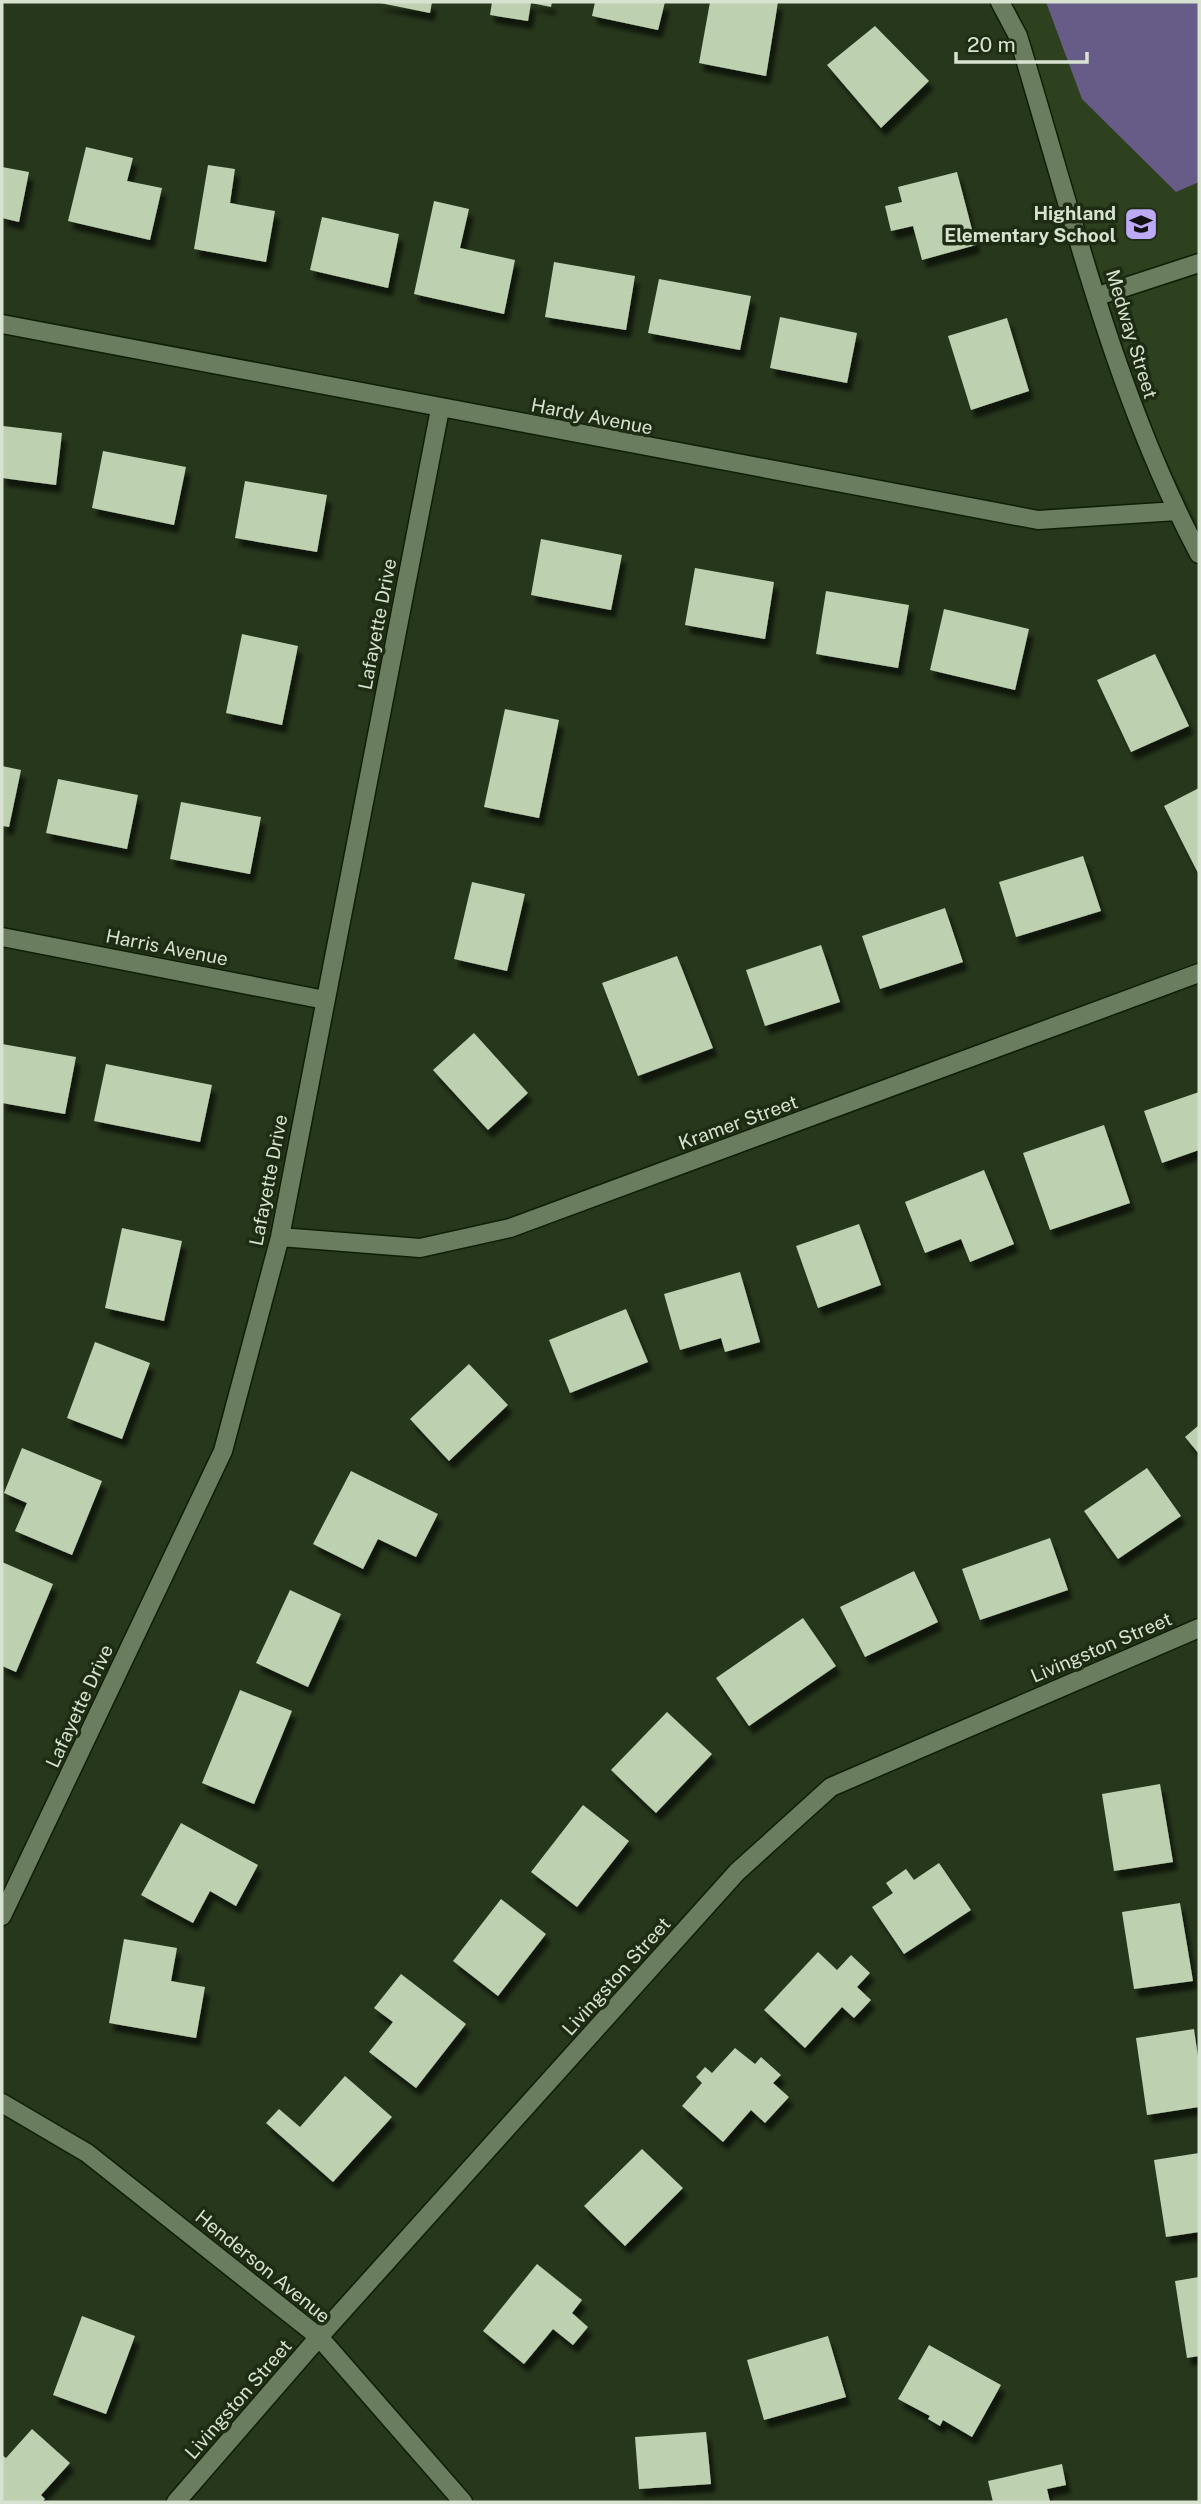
<svg xmlns="http://www.w3.org/2000/svg" width="1201" height="2504" font-family="'Public Sans',sans-serif">
<style>
.built{fill:#2d411f}
.forest{fill:#675c87}
.building{fill:#bdd1b1;filter:url(#shadow)}
.lines{fill:none;stroke-linecap:round;stroke-linejoin:round}
.lane-casing{stroke:#0f1e05;stroke-width:21}
.street-casing{stroke:#0f1e05;stroke-width:21}
.lane{stroke:#6b7d5f;stroke-width:18}
.street{stroke:#6b7d5f;stroke-width:18}
.labels{text-anchor:middle;stroke-width:7;stroke-linejoin:round;paint-order:stroke}
.poi-label{font-size:19px;font-weight:bold;fill:#d7e2d1;stroke:#1d2c12;text-anchor:end}
.street-label{font-size:19px;fill:#d7e2d1;stroke:#1d2c12}
</style>
<defs>
<filter id="shadow"><feDropShadow dx="4.5" dy="8" stdDeviation="2" flood-color="#0009"/></filter>
</defs>
<rect width="100%" height="100%" fill="#27371c"/>
<path class="built" d="M1008 2H1199V525L1159 447Z"/>
<path class="forest" d="M1046 2H1199V182L1176 192 1082 99Z"/>
<path class="building" d="M375 2H432L430 13Z
M492 2H552L551 7 531 3 528 21 490 15Z
M595 2H665L658 30 592 16Z
M710 2H778L766 76 699 63Z
M875 26 929 81 881 128 827 65Z
M86 147 133 158 127 181 162 188 150 240 68 221Z
M208 165 235 169 230 203 275 211 266 262 194 249Z
M2 167 29 172 19 222 2 218Z
M957 172 976 245 922 260 913 226 891 231 885 206 902 202 898 187Z
M434 201 469 209 460 248 515 260 504 314 414 294Z
M322 217 399 234 388 288 310 270Z
M554 262 635 276 626 330 545 317Z
M659 279 751 296 740 350 648 333Z
M780 317 857 333 847 383 770 368Z
M1007 318 1029 391 971 410 948 336Z
M3 426 62 433 56 485 2 478Z
M103 451 186 467 174 525 92 508Z
M245 481 327 495 317 552 235 538Z
M541 539 622 555 611 610 531 595Z
M695 568 774 582 765 639 685 625Z
M826 591 909 605 898 668 816 654Z
M944 609 1029 629 1015 690 930 670Z
M242 634 298 646 282 725 226 713Z
M1155 654 1189 726 1131 752 1097 680Z
M505 709 559 720 539 818 484 807Z
M2 766 21 770 9 827 2 826Z
M58 779 138 795 127 849 46 833Z
M1199 788V875L1164 806Z
M181 802 261 817 250 874 170 859Z
M1083 856 1101 911 1016 937 999 882Z
M472 882 525 894 507 971 454 959Z
M945 908 963 962 880 989 862 936Z
M821 945 840 1002 765 1026 746 970Z
M677 956 713 1048 638 1076 602 983Z
M474 1033 528 1093 488 1130 433 1070Z
M2 1044 76 1057 65 1114 2 1103Z
M106 1064 212 1085 200 1142 94 1121Z
M1199 1092V1150L1162 1163 1144 1111Z
M1104 1125 1130 1203 1050 1230 1023 1153Z
M984 1170 1014 1244 970 1262 961 1239 925 1253 905 1202Z
M859 1224 881 1285 818 1308 796 1246Z
M122 1228 182 1241 164 1321 105 1308Z
M740 1272 760 1342 725 1352 721 1338 680 1350 664 1294Z
M626 1309 648 1362 570 1393 549 1340Z
M95 1342 150 1363 122 1439 67 1418Z
M469 1364 508 1405 449 1461 410 1419Z
M1199 1425V1454L1185 1437Z
M22 1448 102 1481 72 1555 15 1531 27 1503 4 1493Z
M1147 1468 1181 1516 1118 1559 1084 1511Z
M351 1471 438 1514 416 1557 378 1539 363 1569 313 1544Z
M1050 1538 1068 1590 980 1620 962 1569Z
M2 1562 53 1584 16 1672 2 1666Z
M914 1571 938 1622 865 1657 840 1607Z
M290 1590 341 1614 308 1687 256 1663Z
M803 1618 836 1666 749 1726 716 1678Z
M240 1690 292 1711 254 1804 202 1783Z
M667 1712 712 1754 656 1813 611 1770Z
M1160 1784 1173 1862 1114 1871 1102 1794Z
M583 1805 629 1841 577 1907 531 1872Z
M181 1823 258 1865 236 1906 210 1891 193 1923 141 1895Z
M939 1863 971 1910 904 1954 872 1907 893 1893 886 1883 906 1869 914 1880Z
M501 1899 546 1934 498 1996 453 1961Z
M1180 1903 1193 1981 1134 1989 1122 1912Z
M124 1939 177 1948 171 1981 205 1987 196 2038 109 2023Z
M818 1952 837 1970 851 1955 870 1973 857 1987 871 2000 854 2018 842 2007 805 2048 764 2010Z
M401 1974 466 2024 416 2088 369 2052 393 2022 374 2008Z
M1194 2029 1199 2064V2107L1147 2115 1136 2038Z
M735 2048 755 2064 761 2057 781 2075 773 2083 789 2097 765 2123 751 2110 723 2142 682 2106 702 2083 696 2077 705 2067 712 2073Z
M345 2076 392 2117 333 2182 266 2123 279 2109 300 2127Z
M642 2149 683 2188 625 2246 584 2206Z
M1199 2153V2232L1166 2237 1154 2160Z
M537 2264 582 2300 572 2313 588 2327 573 2345 553 2329 524 2364 483 2331Z
M1199 2277V2356L1187 2358 1175 2281Z
M82 2316 135 2336 106 2414 53 2395Z
M828 2336 846 2397 764 2420 747 2360Z
M929 2345 1001 2385 972 2437 943 2420 940 2426 928 2419 930 2416 898 2399Z
M32 2429 70 2463 41 2495 45 2499 42 2502H2V2455L6 2458Z
M706 2432 711 2484 639 2489 635 2437Z
M1062 2464 1066 2485 1047 2489 1050 2502H993L988 2481Z"/>
<g class="lines">
<g class="lane-casing">
<path id="lane" d="M1098 296 1199 263"/>
</g>
<g class="street-casing">
<path id="street" d="M1000 2 1018 36C1071 209 1114 394 1199 554
M2 324 1038 520 1177 511
M2 937 325 1000
M280 1237 420 1248 510 1228 1199 973
M2 1916 223 1451 280 1237 440 409
M2 2103 87 2153 319 2337 463 2502
M176 2502 319 2337 737 1872 831 1787 1199 1628"/>
</g>
<use href="#lane" class="lane"/>
<use href="#street" class="street"/>
</g>
<defs>
<g id="school-square" transform="scale(1.75)"><rect x="-9" y="-9" width="18" height="18" rx="4" fill="#bda9f5" stroke="#1d2c12"/><path d="M0-5L7-2L0 1L-7-2ZM-4 1L0 2.5L4 1V4Q0 6-4 4Z" fill="#111"/></g>
</defs>
<g fill-rule="evenodd">
<use href="#school-square" x="1141" y="224"/>
</g>
<g class="labels">
<g class="poi-label">
<text x="1116" y="220">Highland<tspan x="1116" dy="22">Elementary School</tspan></text>
</g>
<g class="street-label">
<text transform="translate(1132 334) rotate(73)" y="7">Medway Street</text>
<text transform="translate(592 416) rotate(11)" y="7">Hardy Avenue</text>
<text transform="translate(377 624) rotate(-79)" y="7">Lafayette Drive</text>
<text transform="translate(167 947) rotate(11)" y="7">Harris Avenue</text>
<text transform="translate(738 1122) rotate(-20)" y="7">Kramer Street</text>
<text transform="translate(268 1180) rotate(-79)" y="7">Lafayette Drive</text>
<text transform="translate(1101 1647) rotate(-23)" y="7">Livingston Street</text>
<text transform="translate(79 1706) rotate(-65)" y="7">Lafayette Drive</text>
<text transform="translate(616 1976) rotate(-48)" y="7">Livingston Street</text>
<text transform="translate(263 2266) rotate(39)" y="7">Henderson Avenue</text>
<text transform="translate(238 2399) rotate(-49)" y="7">Livingston Street</text>
</g>
</g>
<rect width="1201" height="2504" fill="none" stroke="#d7e2d1" stroke-width="7"/>
<path d="M956 52v10h131v-10" fill="none" stroke="#d7e2d1" stroke-width="3.5"/>
<text x="967" y="52" font-size="21" fill="#d7e2d1" stroke="#1d2c12" stroke-width="5" paint-order="stroke">20 m</text>
</svg>
